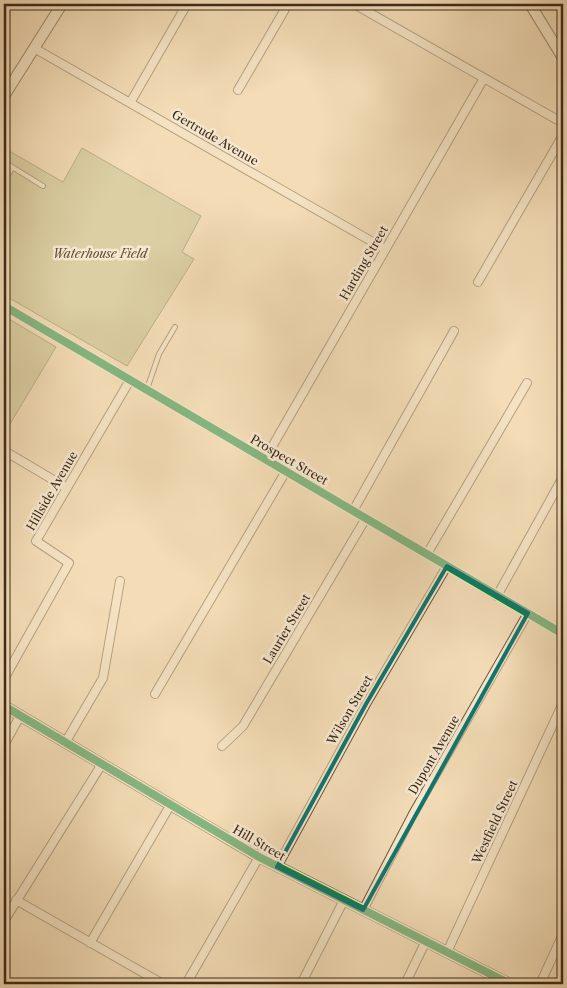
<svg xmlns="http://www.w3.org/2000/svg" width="567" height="988" font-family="'Libre Caslon Text',serif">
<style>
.park{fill:#bfbf8c;stroke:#7e7553}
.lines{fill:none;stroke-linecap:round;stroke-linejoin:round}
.lane-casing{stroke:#6a5741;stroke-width:6}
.street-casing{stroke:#6a5741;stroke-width:10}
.secondary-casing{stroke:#3d2b1a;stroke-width:12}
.lane{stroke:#f7e8d0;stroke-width:4}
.street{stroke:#f7e8d0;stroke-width:8}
.secondary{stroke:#f7e8d0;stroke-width:10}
.cycleway-casing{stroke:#f7e8d0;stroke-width:11}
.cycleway{stroke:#00873e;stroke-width:8}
.marked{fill:none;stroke:#0f766e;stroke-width:4;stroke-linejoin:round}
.labels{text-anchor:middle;stroke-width:5;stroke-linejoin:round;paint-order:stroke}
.street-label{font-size:12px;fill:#3d2b1a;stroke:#f7e8d0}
.park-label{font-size:12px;font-style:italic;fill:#5e5036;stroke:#f7e8d0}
</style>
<rect width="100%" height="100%" fill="#f3dcb7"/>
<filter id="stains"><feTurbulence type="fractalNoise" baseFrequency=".004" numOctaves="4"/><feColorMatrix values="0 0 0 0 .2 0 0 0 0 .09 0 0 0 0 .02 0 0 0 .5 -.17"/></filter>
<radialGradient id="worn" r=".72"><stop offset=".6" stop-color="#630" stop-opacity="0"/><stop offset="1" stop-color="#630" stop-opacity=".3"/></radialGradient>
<path class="park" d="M4 148 63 182 82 148 201 216 182 252 194 259 127 366 4 295Z
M4 316 56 347 4 434Z"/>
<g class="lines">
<g class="lane-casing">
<path id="lane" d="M4 162 43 186
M4 182 12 168
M147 389 159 354 175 327"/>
</g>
<g class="street-casing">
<path id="street" d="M354 4 563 123
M34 48 385 249
M238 90 288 4
M130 103 187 4
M478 282 563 135
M4 306 563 634
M8 453 67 488
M265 459 484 78
M353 511 454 331
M427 554 527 383
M497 596 563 477
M4 679 69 563 36 541 130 380
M155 694 286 471
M65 743 103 678 120 581
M4 745 20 716
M222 746 243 726 366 518
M277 867 366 704 447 566
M16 900 163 984
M363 910 413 814 528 613
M4 921 102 764
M90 943 171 804
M447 952 563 703
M186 984 259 857
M301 984 344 900
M405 984 426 941
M540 984 563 934"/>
</g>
<g class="secondary-casing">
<path id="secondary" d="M530 4 563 58
M4 96 62 4
M4 706 259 857 510 984"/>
</g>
<use href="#lane" class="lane"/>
<use href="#street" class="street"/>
<use href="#secondary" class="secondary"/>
<g class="cycleway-casing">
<path id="cycleway" d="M4 306 563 634
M4 706 259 857 510 984"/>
</g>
<use href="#cycleway" class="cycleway"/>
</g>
<path d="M0 0H567V988H0ZM447 566 528 613 363 910 277 867 366 704Z" fill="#f3dcb7" fill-opacity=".55" fill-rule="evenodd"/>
<path class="marked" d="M447 566 528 613 363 910 277 867 366 704Z"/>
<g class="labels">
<g class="street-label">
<text transform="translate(215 138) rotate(30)" y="4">Gertrude Avenue</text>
<text transform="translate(364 263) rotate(-60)" y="4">Harding Street</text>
<text transform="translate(289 460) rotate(30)" y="4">Prospect Street</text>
<text transform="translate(52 491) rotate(-60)" y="4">Hillside Avenue</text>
<text transform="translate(287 629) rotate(-59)" y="4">Laurier Street</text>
<text transform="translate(350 710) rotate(-60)" y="4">Wilson Street</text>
<text transform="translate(434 755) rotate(-60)" y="4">Dupont Avenue</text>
<text transform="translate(495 822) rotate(-65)" y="4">Westfield Street</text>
<text transform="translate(259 843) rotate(30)" y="4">Hill Street</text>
</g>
<g class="park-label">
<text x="100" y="258">Waterhouse Field</text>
</g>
</g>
<rect width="567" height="988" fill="none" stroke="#f3dcb7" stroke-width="20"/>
<rect x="5" y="5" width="557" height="978" fill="none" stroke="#3d2b1a" stroke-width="2.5"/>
<rect x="10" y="10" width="547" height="968" fill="none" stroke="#3d2b1a"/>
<rect width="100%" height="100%" filter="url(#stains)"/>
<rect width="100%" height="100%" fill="url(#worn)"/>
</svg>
